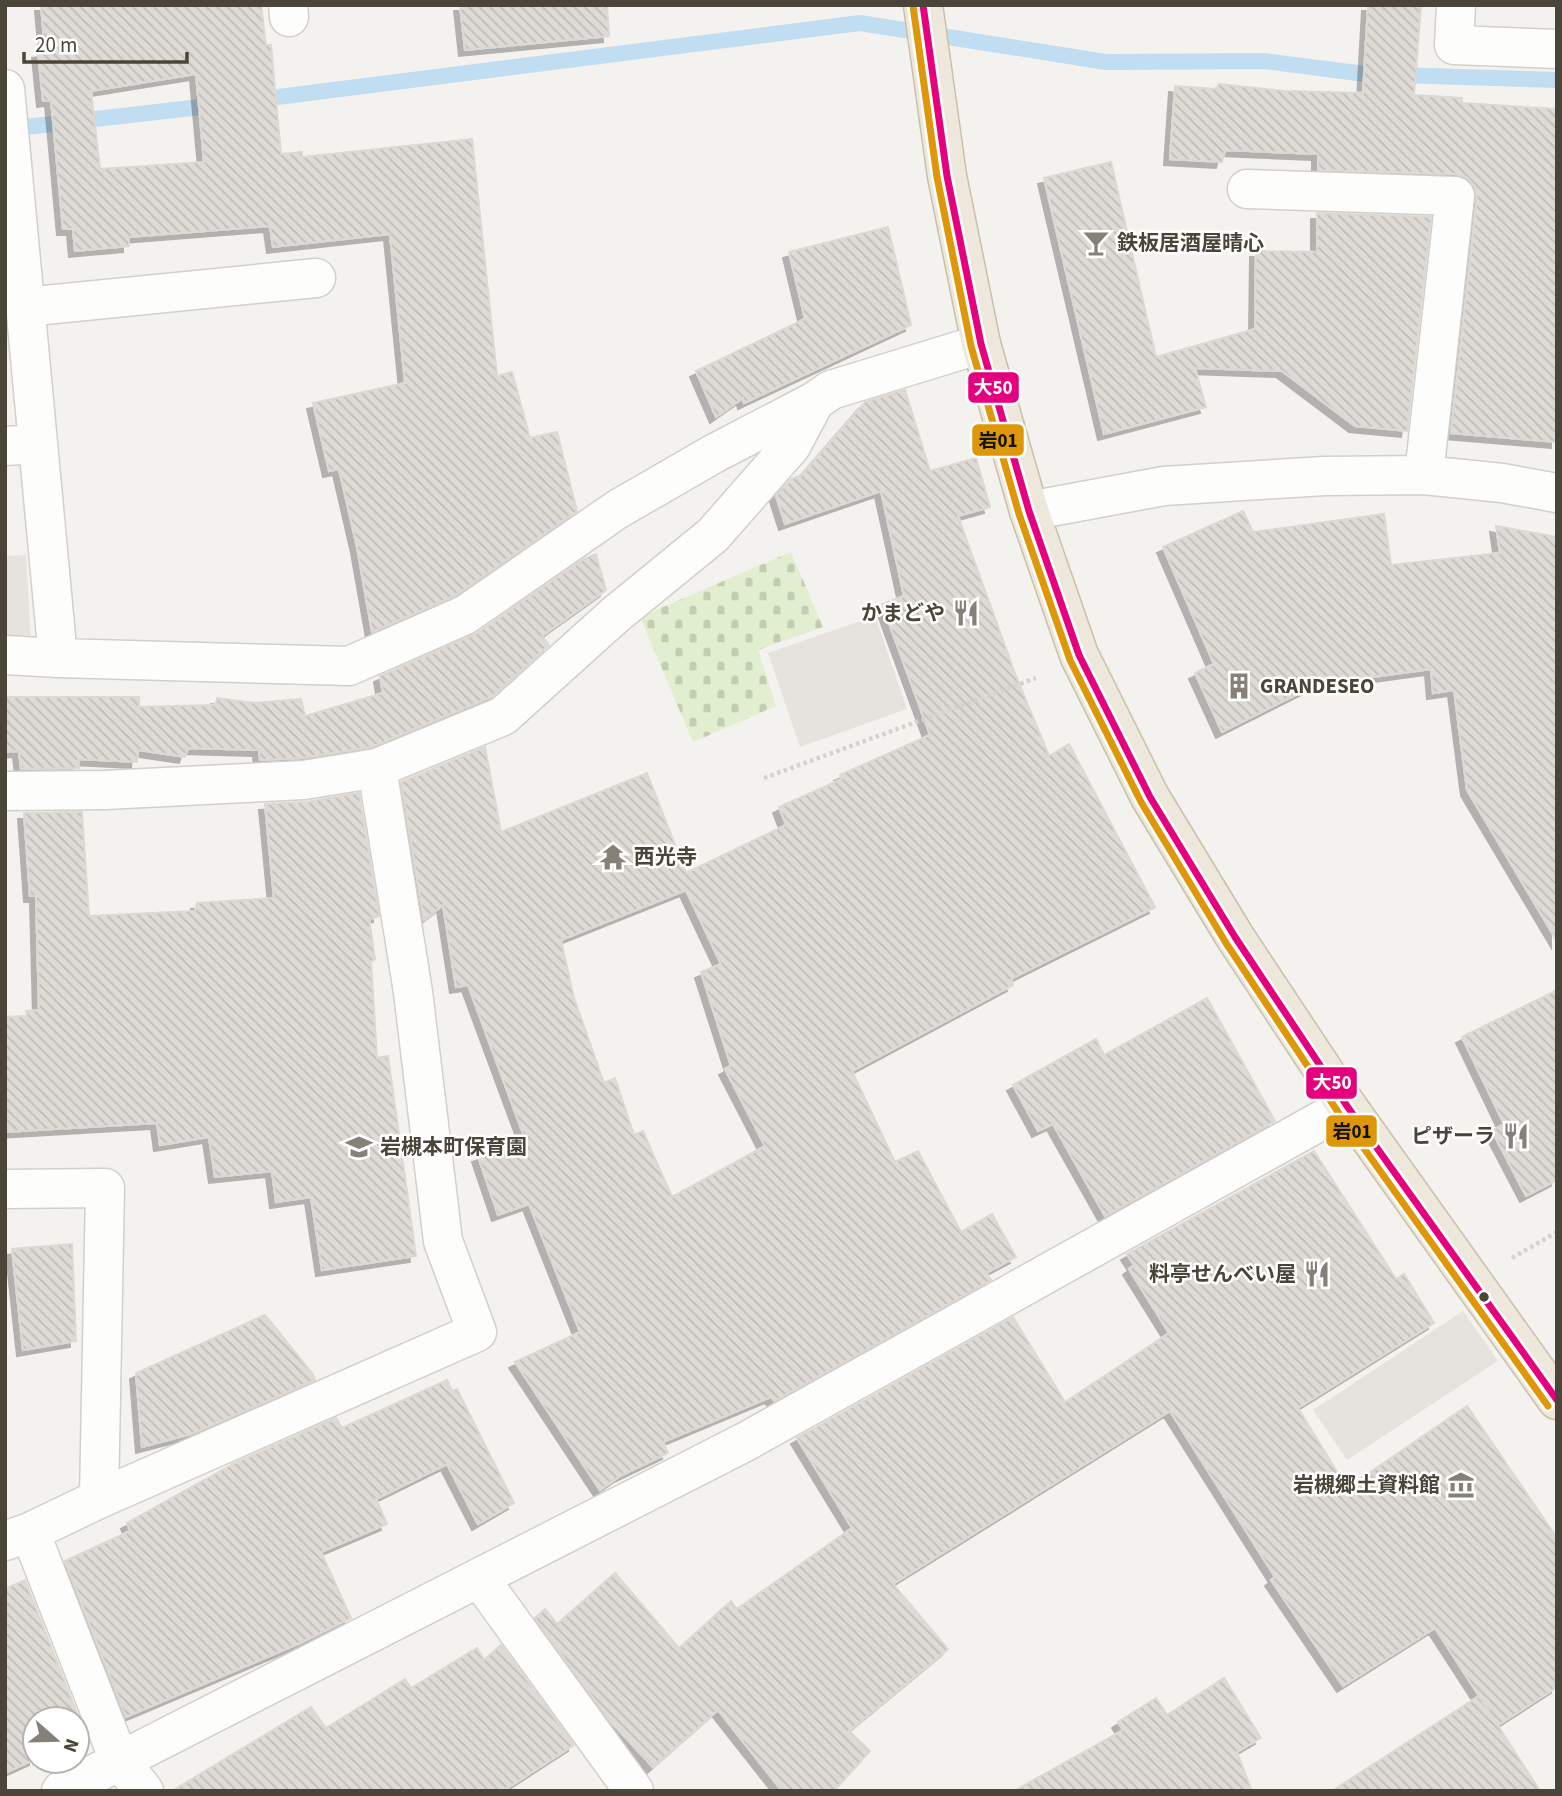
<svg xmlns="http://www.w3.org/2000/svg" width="1562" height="1796" font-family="'Source Sans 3','Noto Sans JP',sans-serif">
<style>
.cemetery{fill:url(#cemetery-stones)}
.parking{fill:#e6e3df}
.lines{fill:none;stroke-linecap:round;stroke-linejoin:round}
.stream{stroke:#c0ddf1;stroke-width:16}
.building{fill:url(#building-back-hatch);stroke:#dcd9d4;stroke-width:2;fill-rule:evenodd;filter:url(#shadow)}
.minor-casing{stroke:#d2d0cb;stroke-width:41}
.highway-casing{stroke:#ccbfa9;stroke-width:41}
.path{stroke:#d3d2cc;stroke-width:4.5;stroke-dasharray:3.5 3.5;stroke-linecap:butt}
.minor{stroke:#fdfdfc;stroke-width:38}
.highway{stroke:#ede8db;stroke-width:38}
.bus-1-casing{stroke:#fff;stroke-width:12}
.bus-2-casing{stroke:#fff;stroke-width:12}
.bus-1{stroke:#e5007d;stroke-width:7}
.bus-2{stroke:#dd9709;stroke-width:7}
.bus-dot{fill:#4b4439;stroke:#fff;stroke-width:2.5}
.labels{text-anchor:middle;stroke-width:5;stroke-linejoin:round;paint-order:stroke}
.poi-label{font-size:21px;font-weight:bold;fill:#4b4439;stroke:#fff;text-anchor:start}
.line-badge{stroke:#fff;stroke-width:2.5}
.badge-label{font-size:19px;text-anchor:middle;font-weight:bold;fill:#fff}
.pale-badge-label{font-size:19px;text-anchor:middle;font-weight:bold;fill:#111}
</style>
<defs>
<pattern id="cemetery-stones" width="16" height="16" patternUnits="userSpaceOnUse" patternTransform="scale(1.75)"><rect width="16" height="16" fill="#e1eecf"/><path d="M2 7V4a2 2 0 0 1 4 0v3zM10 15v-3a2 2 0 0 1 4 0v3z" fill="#c3cdb2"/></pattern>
<pattern id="building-back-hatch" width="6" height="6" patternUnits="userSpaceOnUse" patternTransform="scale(1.75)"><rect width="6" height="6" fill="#dedbd6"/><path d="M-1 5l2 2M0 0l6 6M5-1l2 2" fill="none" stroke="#c0bdb8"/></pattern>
<filter id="shadow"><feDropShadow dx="-6" dy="6" stdDeviation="0" flood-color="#0004"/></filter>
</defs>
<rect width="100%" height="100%" fill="#f4f2ee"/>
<path class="cemetery" d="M791 552 823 627 758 650 776 706 693 742 640 617Z"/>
<path class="parking" d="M26 555 31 640 5 639V556Z
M875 616 907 709 800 747 768 653Z
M1463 1311 1498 1361 1347 1460 1313 1410Z"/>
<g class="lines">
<path class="stream" d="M254 100 860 23 1106 62 1264 61 1365 74 1557 80
M8 129 218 105"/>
</g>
<path class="building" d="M41 5H261L266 45H271L281 154 302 152V157L472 139 497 376 512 372 530 438 557 432 577 511 454 596 372 632 357 547 339 469 329 471 313 403 405 383 390 234 273 247 270 226 129 237V246L75 251 73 229H63L51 100 43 101 38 52 45 51ZM196 74 204 162 100 169 91 91Z
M460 5H607L609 36 465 50Z
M1368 5H1421L1414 95 1462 98V103L1557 109V442L1451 433 1477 198 1475 187 1468 178 1456 174 1318 170V154L1225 150 1222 162 1170 159 1175 86 1215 89 1219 84 1284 91 1363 93Z
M1111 162 1156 357 1255 329 1256 251 1317 252V213L1431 217 1407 431 1355 426 1282 371 1195 368 1206 407 1104 434 1044 178Z
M888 227 911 325 744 403 743 398 716 417 696 371 805 319 789 252Z
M905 390 930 471 976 458 990 507 958 516 1016 676 1049 756 1069 744 1155 907 1011 979 1013 985 852 1071 895 1162 918 1151 961 1232 992 1214 1016 1257 986 1273 991 1280 774 1401 771 1397 663 1442 668 1453 620 1476 600 1490 515 1362 580 1332 529 1204 498 1215 478 1156 525 1139 468 985 456 987 443 905 424 920 401 782 485 747 501 832 647 773 686 873 786 825 779 807 842 779 840 775 930 735 882 604 904 596 881 491 785 524 776 496 791 479 802 475 865 402ZM686 890 721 964 701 972 731 1066 725 1069 765 1146 672 1197 643 1131 634 1135 615 1078 604 1083 574 998 561 940Z
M1243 511 1253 532 1384 514 1391 565 1500 553 1496 526 1557 537V941L1467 790 1454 690 1433 693 1431 669 1315 685 1222 732 1195 673 1214 664 1163 547Z
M596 554 606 590 542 636 549 645 491 697 371 747 302 758 260 760 259 750 188 748 185 757 138 750 137 762 78 759 79 768 21 769 19 751 5 752V697H139V707L216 705 217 698 255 703 301 699 305 716 383 693 380 676 477 633 584 559Z
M359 793 379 916 369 919 375 959 371 962 377 1058 388 1056 416 1256 322 1270 311 1197 276 1202 272 1171 215 1177 209 1137 160 1145 157 1123 5 1132V1017L27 1016 26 1011 39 1010 36 896H30L24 813 82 812 89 916 195 911 197 903 274 898 265 804 307 802Z
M1557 990V1180L1526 1196 1492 1131 1504 1124 1462 1037Z
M1207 998 1275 1121 1105 1216 1053 1124 1038 1131 1013 1085 1096 1039 1104 1055Z
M1314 1151 1396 1279 1404 1274 1434 1323 1298 1408 1347 1488 1467 1406 1557 1538V1687L1498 1725 1435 1628 1343 1686 1271 1580 1275 1577 1170 1411 893 1584 948 1649 849 1731 870 1751 834 1791H782L718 1710 653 1767 611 1722 535 1618 545 1609 557 1624 615 1573 679 1648 731 1601 737 1609 852 1528 797 1438 1013 1317 1065 1402 1169 1333 1129 1269 1134 1265 1127 1254Z
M72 1244 76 1341 23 1350 12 1249Z
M265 1315 312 1373 315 1380 191 1434 142 1447 136 1373Z
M447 1380 452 1391 457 1389 514 1503 478 1524 447 1464 376 1499 387 1524 321 1552 351 1618 298 1644 126 1717 65 1561 130 1531 127 1523 235 1463 336 1418 342 1428Z
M25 1580 85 1734 77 1740V1719H35V1759L5 1773V1589Z
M501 1645 574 1745 503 1791H172L311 1707 326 1728 405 1679 411 1688 477 1648 484 1660Z
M1224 1678 1261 1738 1237 1752 1252 1791H1014L1123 1730 1118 1722 1156 1698 1167 1715Z
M1479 1696 1540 1791H1332Z"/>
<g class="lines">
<g class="minor-casing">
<path id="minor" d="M288 5 289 17
M1456 5 1454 45 1557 49
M5 89 58 658
M1247 189 1455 196 1424 475
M25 307 316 278
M5 446 38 444
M1029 511 1164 486 1324 476 1424 475 1502 483 1557 493
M5 655 58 658 349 666 465 615 618 509 715 453 815 401
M5 791 105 790 304 780 377 768 503 716 615 615 713 535 791 446 815 401 831 390 981 344
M5 1189 105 1188 99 1499
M30 1532 119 1760 144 1791
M5 1541 30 1532 99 1499 477 1332 443 1241 413 992 377 768
M480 1579 634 1791
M61 1791 745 1442 1347 1106"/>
</g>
<g class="highway-casing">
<path id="highway" d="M923 5 947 176 981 344 1029 511 1079 655 1150 797 1235 937 1347 1106 1557 1400"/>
</g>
<path class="path" d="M764 778 1036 678
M1512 1258 1557 1232"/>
<use href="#minor" class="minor"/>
<use href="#highway" class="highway"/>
<g class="bus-1-casing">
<path id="bus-1" d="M923 5 947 176 981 344 1029 511 1079 655 1150 797 1235 937 1347 1106 1557 1400"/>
</g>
<g class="bus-2-casing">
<path id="bus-2" d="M913 6 937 177 971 346 1019 514 1070 660 1141 802 1226 943 1338 1112 1548 1406"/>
</g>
<use href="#bus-1" class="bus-1"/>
<use href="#bus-2" class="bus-2"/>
</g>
<defs>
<g id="bar-bare" transform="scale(2.1)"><path d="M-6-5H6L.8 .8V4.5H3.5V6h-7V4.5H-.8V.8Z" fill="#868178" stroke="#fff" stroke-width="2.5" paint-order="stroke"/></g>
<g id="restaurant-bare" transform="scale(2.1)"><path d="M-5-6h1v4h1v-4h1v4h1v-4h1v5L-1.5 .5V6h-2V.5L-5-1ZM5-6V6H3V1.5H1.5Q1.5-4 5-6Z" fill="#868178" stroke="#fff" stroke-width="2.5" paint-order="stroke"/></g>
<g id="building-bare" transform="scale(2.1)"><path d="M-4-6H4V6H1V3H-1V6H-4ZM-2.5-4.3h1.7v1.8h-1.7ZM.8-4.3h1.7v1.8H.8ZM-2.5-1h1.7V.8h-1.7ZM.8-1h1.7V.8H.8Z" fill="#868178" stroke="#fff" stroke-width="2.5" paint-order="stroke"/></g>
<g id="temple-bare" transform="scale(2.1)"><path d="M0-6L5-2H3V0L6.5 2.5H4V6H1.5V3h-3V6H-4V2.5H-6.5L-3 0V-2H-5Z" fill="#868178" stroke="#fff" stroke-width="2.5" paint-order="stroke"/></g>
<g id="school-bare" transform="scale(2.1)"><path d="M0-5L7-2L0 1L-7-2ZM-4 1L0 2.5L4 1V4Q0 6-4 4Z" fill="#868178" stroke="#fff" stroke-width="2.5" paint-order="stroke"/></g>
<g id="museum-bare" transform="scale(2.1)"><path d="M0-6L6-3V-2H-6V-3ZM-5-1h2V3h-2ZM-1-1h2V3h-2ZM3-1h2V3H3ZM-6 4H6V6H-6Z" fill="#868178" stroke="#fff" stroke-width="2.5" paint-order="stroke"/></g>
</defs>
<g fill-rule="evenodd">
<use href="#bar-bare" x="1096" y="243"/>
<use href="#restaurant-bare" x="966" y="613"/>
<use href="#building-bare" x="1239" y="686"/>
<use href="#temple-bare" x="613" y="857"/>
<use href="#restaurant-bare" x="1516" y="1136"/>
<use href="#school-bare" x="359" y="1147"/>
<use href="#restaurant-bare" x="1317" y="1274"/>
<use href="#museum-bare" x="1461" y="1485"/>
</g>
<circle class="bus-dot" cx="1484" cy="1297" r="6"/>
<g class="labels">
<g class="poi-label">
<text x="1117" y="250">鉄板居酒屋晴心</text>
<text x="945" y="620" text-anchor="end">かまどや</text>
<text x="1260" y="693">GRANDESEO</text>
<text x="634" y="864">西光寺</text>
<text x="1495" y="1143" text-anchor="end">ピザーラ</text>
<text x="380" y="1154">岩槻本町保育園</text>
<text x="1296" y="1281" text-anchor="end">料亭せんべい屋</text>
<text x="1440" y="1492" text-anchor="end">岩槻郷土資料館</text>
</g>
</g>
<g class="line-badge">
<rect x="967" y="371" width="53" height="33" rx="7" fill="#e5007d"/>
<rect x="971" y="423" width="54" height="34" rx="7" fill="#dd9709"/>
<rect x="1305" y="1066" width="53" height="34" rx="7" fill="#e5007d"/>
<rect x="1325" y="1114" width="53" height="34" rx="7" fill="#dd9709"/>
</g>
<g class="badge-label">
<text x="993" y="394">大50</text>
<text x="1332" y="1089">大50</text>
</g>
<g class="pale-badge-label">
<text x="998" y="447">岩01</text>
<text x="1352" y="1138">岩01</text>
</g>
<rect width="1562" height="1796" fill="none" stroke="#4b4439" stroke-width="14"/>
<g transform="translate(56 1740) rotate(110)"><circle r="33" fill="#ffffff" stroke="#b7b4b0" stroke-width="2"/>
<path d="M0-5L12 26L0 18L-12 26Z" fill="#868178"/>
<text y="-10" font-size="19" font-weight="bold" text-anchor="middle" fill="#4b4439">N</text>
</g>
<path d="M24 52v10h163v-10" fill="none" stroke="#4b4439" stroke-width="3.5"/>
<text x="35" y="52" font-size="21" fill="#4b4439" stroke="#ffffff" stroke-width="5" paint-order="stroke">20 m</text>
</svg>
